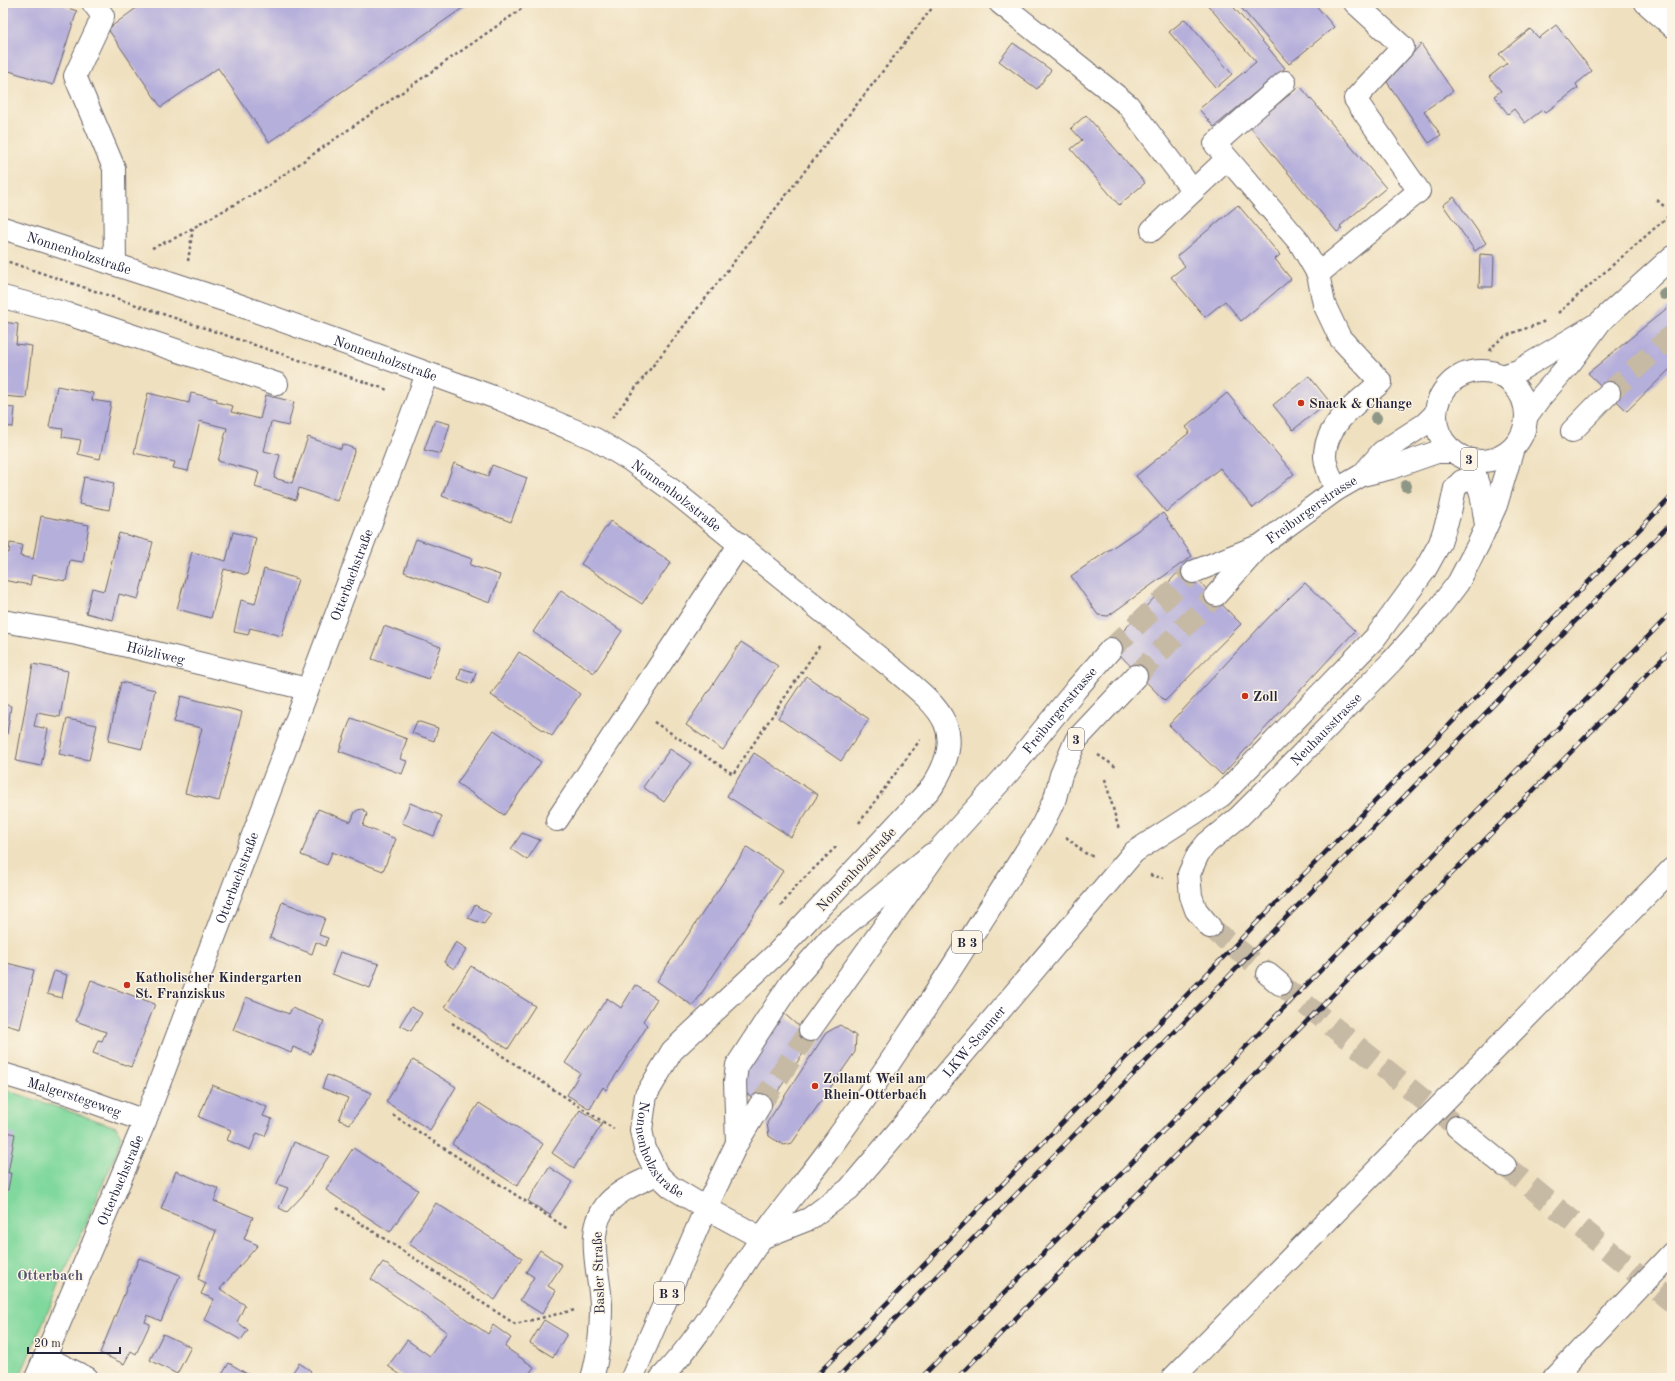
<svg xmlns="http://www.w3.org/2000/svg" width="1675" height="1381" font-family="'Old Standard TT',serif">
<style>
.green{fill:#80d89d;stroke:#517d6c}
.building{fill:#b5afdb}
.lines{fill:none;stroke-linecap:round;stroke-linejoin:round}
.minor-tunnel{stroke:#c6baa5;stroke-width:22;stroke-dasharray:22 11;stroke-linecap:butt}
.major-tunnel{stroke:#c6baa5;stroke-width:22;stroke-dasharray:22 11;stroke-linecap:butt}
.minor-casing{stroke:#6a6469;stroke-width:24}
.major-casing{stroke:#6a6469;stroke-width:24}
.path{stroke:#6a6469;stroke-width:2.5;stroke-dasharray:3 3;stroke-linecap:butt}
.minor{stroke:#fff;stroke-width:22}
.major{stroke:#fff;stroke-width:22}
.rail-casing{stroke:#22223b;stroke-width:4.5}
.rail{stroke:#fcf5e5;stroke-width:3;stroke-dasharray:9;stroke-linecap:butt}
.tree{fill:#8e9686}
.poi-dot{fill:#c8321e;stroke:#fcf5e5;stroke-width:1.5}
.labels{text-anchor:middle;stroke-width:3;stroke-linejoin:round;paint-order:stroke}
.shield{fill:#fcf5e5;stroke:#63616e;stroke-width:1}
.shield-label{font-size:13px;font-weight:bold;fill:#22223b}
.street-label{font-size:14px;fill:#22223b;stroke:#fcf5e5}
.poi-label{font-size:14px;font-weight:bold;fill:#22223b;stroke:#fcf5e5;text-anchor:start}
.neighbourhood-label{font-size:15px;font-weight:bold;fill:#555373;stroke:#fcf5e5}
</style>
<rect width="100%" height="100%" fill="#fcf5e5"/>
<filter id="ink" filterUnits="userSpaceOnUse"><feTurbulence type="fractalNoise" baseFrequency=".025" numOctaves="2"/><feDisplacementMap in="SourceGraphic" scale="8" xChannelSelector="R" yChannelSelector="G"/><feConvolveMatrix kernelMatrix="1 2 1 2 8 2 1 2 1" color-interpolation-filters="sRGB"/></filter>
<filter id="wash" filterUnits="userSpaceOnUse"><feTurbulence type="fractalNoise" baseFrequency=".012" numOctaves="4" result="noise"/><feDisplacementMap in="SourceGraphic" scale="16" xChannelSelector="R" yChannelSelector="G"/><feGaussianBlur stdDeviation="0.9" result="paint"/><feColorMatrix in="noise" values="0 0 0 0 0 0 0 0 0 0 0 0 0 0 0 0 0 1.4 0 .05"/><feComposite in="paint" operator="in"/></filter>
<g filter="url(#wash)">
<rect width="100%" height="100%" fill="#efe0bf"/>
<path class="green" d="M3 1089 116 1127 121 1136 118 1149 19 1378H3Z"/>
<g id="blocks">
<path class="building" d="M3 3H67L65 7 77 11 53 85 3 69Z
M143 3H470L269 142 218 68 161 107 108 29Z
M1206 3H1230L1285 68 1214 127 1199 109 1256 62Z
M1237 3H1314L1334 27 1289 64Z
M1185 19 1232 74 1216 88 1169 32Z
M1556 25 1592 71 1576 84 1578 88 1545 113 1542 110 1525 123 1514 109 1508 114 1494 96 1501 91 1489 77 1507 63 1499 54 1530 29 1539 38Z
M1013 43 1051 70 1037 89 999 61Z
M1421 44 1453 91 1424 111 1441 135 1429 143 1387 82Z
M1300 86 1386 188 1340 226 1342 228 1337 232 1250 127Z
M1086 115 1145 183 1119 205 1071 149 1082 140 1071 128Z
M3 135 7 137 3 148Z
M1454 197 1486 243 1475 251 1443 205Z
M1238 205 1280 255 1275 259 1291 279 1241 321 1225 301 1205 317 1171 277 1185 266 1177 256Z
M1480 254 1494 255 1493 287H1479Z
M1672 304V367L1627 411 1588 373Z
M3 322 18 324 16 344 32 346 26 398 3 396Z
M1309 376 1329 401 1293 430 1273 405Z
M57 386 93 393 92 400 111 403 100 459 78 454 81 440 62 437 63 429 49 427Z
M148 393 189 403 191 393 217 399V402L233 406 231 412 260 419 266 395 294 402 288 426 271 422 264 451 280 455 274 478 292 483 308 437 341 449 342 444 355 449 337 501 299 488 296 500 255 487 259 472 218 461 227 428 211 424 200 421 188 471 173 468 175 462 134 453Z
M1227 393 1294 474 1253 508 1220 468 1166 512 1136 476 1190 432 1186 427Z
M3 407 15 408 13 427 3 426Z
M435 420 450 424 441 454 424 450Z
M454 463 488 476 492 465 527 478 511 522 442 496Z
M84 477 114 483 109 510 79 504Z
M1163 513 1192 556 1108 616 1098 615 1071 576Z
M41 516 89 525 83 562 70 560 66 581 32 575 30 585 3 580V552L9 553 10 543 22 545 20 556 33 559Z
M610 521 671 562 642 604 581 564Z
M233 532 256 538 247 575 224 569 211 618 177 609 192 552 226 561Z
M119 533 153 542 138 599 119 594 113 620 86 613 92 588 104 591Z
M416 539 472 559 470 565 500 575 490 603 404 572Z
M1184 566 1241 624 1165 701 1110 645Z
M264 569 298 579 282 636 250 628 248 635 234 632 241 600 255 604Z
M1305 583 1355 631 1222 775 1169 725 1268 618Z
M561 590 622 631 594 673 533 632Z
M384 626 441 647 429 679 372 659Z
M741 642 778 666 723 750 686 725Z
M519 652 580 694 552 736 491 695Z
M33 664 68 671 60 717 37 713 34 726 48 729 41 766 16 761Z
M461 668 476 673 472 684 458 679Z
M806 676 869 719 841 761 778 718Z
M121 682 155 690 142 749 108 741Z
M181 696 242 712 219 801 185 793 202 728 174 722Z
M3 704 11 706 7 734 3 733Z
M351 718 407 739 400 759 407 761 402 774 339 751Z
M67 719 97 725 89 760 59 754Z
M417 721 438 728 434 741 412 733Z
M494 730 541 762 504 815 457 783Z
M670 749 691 763 664 802 643 787Z
M754 753 818 795 791 837 727 796Z
M410 803 442 816 434 836 402 823Z
M318 809 351 822 355 812 358 810 363 809 367 814 363 826 396 839 383 871 332 852 327 865 301 855Z
M522 833 540 840 527 860 511 849Z
M747 847 783 871 693 1006 657 981Z
M282 902 325 918 319 935 328 938 325 946 316 942 312 954 270 938Z
M475 905 491 914 484 924 468 918Z
M456 942 467 949 454 969 444 962Z
M340 952 379 964 370 988 332 974Z
M3 962 34 970 20 1029 3 1024Z
M471 966 535 1006 508 1049 445 1007Z
M54 971 67 975 62 998 47 994Z
M91 980 155 1004 131 1067 93 1053 98 1040 102 1041 106 1032 76 1021Z
M635 985 657 999 643 1021 648 1025 606 1090 603 1087 590 1109 567 1095 580 1073 565 1063 607 998 621 1008Z
M246 997 289 1014 292 1008 324 1021 311 1054 293 1047 291 1053 233 1030Z
M411 1007 422 1013 411 1031 400 1025Z
M780 1010 796 1024 816 1034 766 1109 749 1095 730 1085Z
M840 1025 856 1036 855 1052 792 1143 783 1145 769 1136 767 1123 826 1033Z
M413 1060 456 1087 430 1130 386 1102Z
M327 1075 372 1093 350 1124 339 1120 348 1098 322 1088Z
M212 1085 267 1107 263 1116 272 1119 265 1136 257 1133 250 1150 227 1140 231 1130 199 1117Z
M479 1103 543 1144 517 1186 452 1144Z
M580 1110 602 1124 574 1168 552 1153Z
M3 1131 15 1134 8 1173H11L8 1190 3 1189Z
M294 1142 329 1156 303 1195 287 1212 279 1208 288 1188 277 1184Z
M353 1148 418 1190 390 1232 326 1190Z
M549 1167 572 1182 550 1215 528 1201Z
M176 1171 219 1189 214 1201 253 1217 244 1239 258 1245 220 1289 245 1305 237 1322 248 1330 241 1340 204 1319 214 1299 201 1294 206 1283 198 1279 216 1231 161 1209Z
M436 1203 522 1258 495 1300 409 1244Z
M540 1250 562 1265 548 1286 556 1291 542 1314 520 1300 534 1277 526 1272Z
M139 1258 180 1275 161 1321 147 1315 145 1322 150 1324 136 1354 131 1351 124 1364 100 1353Z
M383 1262 488 1334 493 1325 511 1338 505 1347 534 1367 526 1378H405L388 1366 407 1340 430 1356 447 1332 371 1279Z
M544 1320 567 1334 553 1357 530 1343Z
M163 1334 191 1347 177 1374 150 1360Z
M229 1363 254 1378H220Z
M299 1363 311 1371 306 1378H289Z"/>
</g>
</g>
<g filter="url(#ink)">
<use href="#blocks" fill-opacity="0" stroke="#6a6469" stroke-width="1"/>
<g class="lines">
<path class="minor-tunnel" d="M1609 393 1672 335
M1210 927 1268 974
M1280 984 1457 1127
M1505 1166 1672 1302"/>
<path class="major-tunnel" d="M1111 649 1193 572
M1136 676 1216 595
M760 1105 810 1030"/>
<g class="minor-casing">
<g id="minor">
<path d="M93 3 103 16 75 76 114 168 115 264"/>
<path d="M1000 3 1128 105 1193 191 1152 230"/>
<path d="M1646 3 1672 26"/>
<path d="M1285 82 1215 144 1300 243 1318 274 1324 304 1340 338 1381 382C1359 402 1324 424 1325 457 1326 469 1332 480 1336 490"/>
<path d="M1193 191 1227 159"/>
<path id="s1" d="M3 228 236 304 502 400 595 439 630 460 676 493 897 672C941 709 968 730 932 787L777 953 672 1051 646 1095 641 1130 645 1149 657 1174 671 1187 706 1208"/>
<path d="M1318 274 1419 191 1355 99 1403 47 1355 3"/>
<path d="M3 297 68 314 277 384"/>
<path d="M1572 431 1609 393"/>
<path d="M1469 459 1481 493 1486 525"/>
<path id="s2" d="M3 621 77 634 307 689"/>
<path d="M557 820 740 544"/>
<path id="s3" d="M1210 927 1196 910 1191 896 1189 874 1198 854 1207 843 1239 817 1288 768 1392 661 1439 608 1458 583 1478 545 1496 505 1513 448"/>
<path d="M1268 974 1280 984"/>
<path id="s4" d="M3 1074 70 1094 145 1121"/>
<path d="M1457 1127 1505 1166"/>
<path d="M737 1143 735 1082 737 1065 790 984 831 937 932 854"/>
<path id="s5" d="M761 1238 809 1219 849 1189 1134 852 1221 796 1375 638 1425 570 1440 543 1450 512 1455 488 1462 481 1476 477"/>
<path d="M45 1357 87 1378"/>
<path id="s6" d="M36 1378 145 1121 427 374"/>
<path d="M592 1378C599 1355 601 1329 601 1305 600 1272 583 1230 609 1202 621 1189 641 1182 657 1174"/>
<path d="M1173 1378 1672 869"/>
<path d="M1554 1378 1672 1253"/>
</g>
</g>
<g class="major-casing">
<g id="major">
<circle cx="1481" cy="416" r="45"/>
<path d="M1501 376 1518 371 1595 325"/>
<path d="M1526 417 1539 399 1571 362 1601 321 1672 257"/>
<path d="M1362 475 1391 468 1437 452H1454"/>
<path d="M1193 572 1256 547"/>
<path id="s7" d="M1216 595 1261 545 1336 490 1362 475 1382 452 1425 424 1436 413"/>
<path id="s8" d="M810 1030 942 846 1009 772 1077 688 1111 649"/>
<path d="M706 1208 761 1238"/>
<path d="M632 1378 706 1208 737 1143 760 1105"/>
<path d="M661 1378C703 1334 727 1288 761 1239 782 1207 808 1179 830 1148 905 1045 972 935 1041 828L1055 798 1061 775 1076 740 1136 676"/>
</g>
</g>
<path class="path" d="M1657 200 1666 208
M152 248 175 238 269 185 530 3
M3 260 388 390
M188 261 193 228
M1558 313 1672 213
M1490 351C1500 332 1528 330 1545 321
M612 418 936 3
M654 722 733 774 820 645
M1098 755 1116 767
M1105 779 1119 830
M859 823 920 740
M1066 837 1085 853 1094 857
M1150 875 1163 878
M781 906 794 888 838 845
M452 1023 614 1129
M393 1115 568 1229
M337 1208 515 1324 575 1310"/>
<use href="#minor" class="minor"/>
<use href="#major" class="major"/>
<g class="rail-casing">
<path id="rail" d="M814 1378 1672 496
M837 1378 1672 522
M921 1378 1672 612
M957 1378 1672 649"/>
</g>
<use href="#rail" class="rail"/>
</g>
<g class="tree">
<circle cx="1664" cy="294" r="6"/>
<circle cx="1376" cy="418" r="6"/>
<circle cx="1406" cy="486" r="6"/>
</g>
</g>
<g class="poi-dot">
<circle cx="1301" cy="403" r="4"/>
<circle cx="1245" cy="696" r="4"/>
<circle cx="127" cy="985" r="4"/>
<circle cx="815" cy="1086" r="4"/>
</g>
<g class="labels">
<g class="shield">
<rect x="1461" y="448" width="16" height="22" rx="3"/>
<rect x="1068" y="728" width="16" height="22" rx="3"/>
<rect x="952" y="931" width="30" height="22" rx="3"/>
<rect x="654" y="1282" width="30" height="22" rx="3"/>
</g>
<g class="shield-label">
<text x="1469" y="464">3</text>
<text x="1076" y="744">3</text>
<text x="967" y="947">B 3</text>
<text x="669" y="1298">B 3</text>
</g>
<g class="street-label">
<text dy="5" stroke="none"><textPath href="#s1" startOffset="80">Nonnenholzstraße</textPath></text>
<text dy="5" stroke="none"><textPath href="#s1" startOffset="404">Nonnenholzstraße</textPath></text>
<text dy="5" stroke="none"><textPath href="#s1" startOffset="728">Nonnenholzstraße</textPath></text>
<text dy="5" stroke="none"><textPath href="#s7" startOffset="129">Freiburgerstrasse</textPath></text>
<text dy="5" stroke="none"><textPath href="#s6" startOffset="863">Otterbachstraße</textPath></text>
<text dy="5" stroke="none"><textPath href="#s2" startOffset="156">Hölzliweg</textPath></text>
<text dy="5" stroke="none"><textPath href="#s8" startOffset="406">Freiburgerstrasse</textPath></text>
<text dy="5" stroke="none"><textPath href="#s3" startOffset="260">Neuhausstrasse</textPath></text>
<text transform="translate(856 869) rotate(-47)" y="5">Nonnenholzstraße</text>
<text dy="5" stroke="none"><textPath href="#s6" startOffset="539">Otterbachstraße</textPath></text>
<text dy="5" stroke="none"><textPath href="#s5" startOffset="295">LKW-Scanner</textPath></text>
<text dy="5" stroke="none"><textPath href="#s4" startOffset="75">Malgerstegeweg</textPath></text>
<text dy="5" stroke="none"><textPath href="#s1" startOffset="1632">Nonnenholzstraße</textPath></text>
<text dy="5" stroke="none"><textPath href="#s6" startOffset="215">Otterbachstraße</textPath></text>
<text transform="translate(598 1273) rotate(-92)" y="5">Basler Straße</text>
</g>
<g class="poi-label">
<text x="1309" y="408">Snack &amp; Change</text>
<text x="1253" y="701">Zoll</text>
<text x="135" y="982">Katholischer Kindergarten<tspan x="135" dy="16">St. Franziskus</tspan></text>
<text x="823" y="1083">Zollamt Weil am<tspan x="823" dy="16">Rhein-Otterbach</tspan></text>
</g>
<g class="neighbourhood-label">
<text x="50" y="1280">Otterbach</text>
</g>
</g>
<rect width="1675" height="1381" fill="none" stroke="#fcf5e5" stroke-width="16"/>
<path d="M28 1347v6h92v-6" fill="none" stroke="#22223b" stroke-width="2"/>
<text x="34" y="1347" font-size="12" fill="#22223b" stroke="#fcf5e5" stroke-width="3" paint-order="stroke">20 m</text>
</svg>
